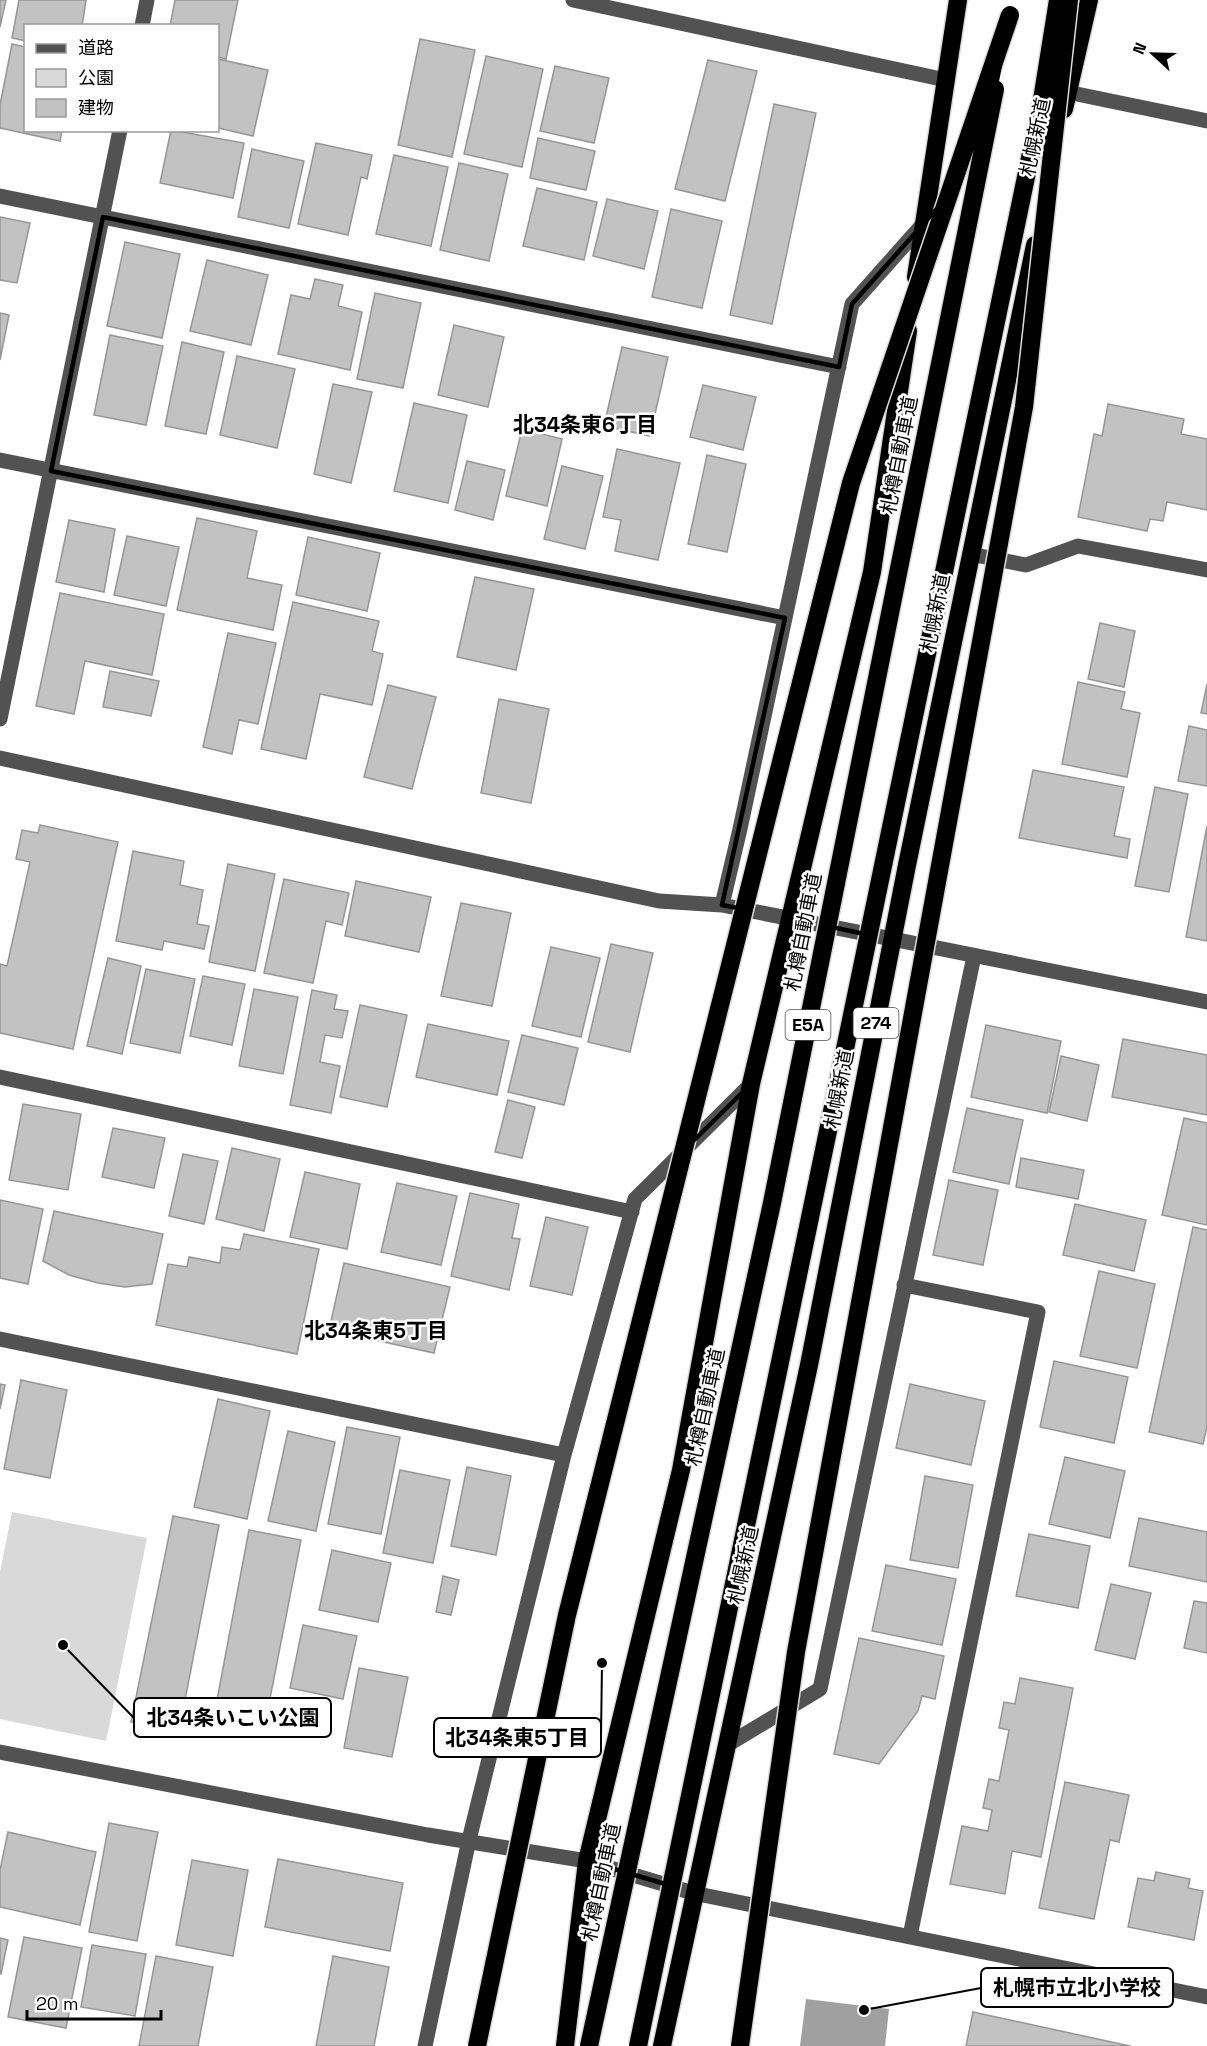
<svg xmlns="http://www.w3.org/2000/svg" width="1207" height="2046" font-family="'Space Grotesk','Noto Sans JP',sans-serif">
<style>
.green{fill:#d9d9d9}
.water{fill:#a0a0a0}
.building{fill:#c2c2c2;stroke:#969696;stroke-width:1.5}
.lines{fill:none;stroke-linecap:round;stroke-linejoin:round}
.highway-casing{stroke:#dbdbdb;stroke-width:21}
.minor{stroke:#525252;stroke-width:15}
.highway{stroke:#000;stroke-width:18}
.highway-bridge-casing{stroke:#dbdbdb;stroke-width:21;stroke-linecap:butt}
.highway-bridge{stroke:#000;stroke-width:18}
.marked{fill:none;stroke:#000;stroke-width:4.5;stroke-linejoin:round}
.labels{text-anchor:middle;stroke-width:5;stroke-linejoin:round;paint-order:stroke}
.shield{fill:#fff;stroke:#4c4c4c;stroke-width:1.5}
.shield-label{font-size:18px;font-weight:bold;fill:#000}
.street-label{font-size:20px;fill:#000;stroke:#fff}
.neighbourhood-label{font-size:21px;font-weight:bold;fill:#000;stroke:#fff}
.leader{fill:none;stroke:#000;stroke-width:2}
.callout-dot{fill:#000;stroke:#fff;stroke-width:2}
.callout{fill:#fff;stroke:#000;stroke-width:2}
.callout-label{font-size:21px;text-anchor:middle;font-weight:bold;fill:#000}
</style>
<rect width="100%" height="100%" fill="#fff"/>
<path class="green" d="M12 1512 147 1538 106 1741 0 1719V1572Z"/>
<path class="water" d="M806 1999 889 2009 885 2046H800Z"/>
<path class="building" d="M0 0H6L0 27Z
M19 0H86L82 26H26V41L12 38Z
M175 0H238L226 59 218 57V26H170Z
M420 39 475 50 452 157 398 145Z
M12 44 26 47V130H62L60 141 0 128V105Z
M486 56 543 69 522 167 464 154Z
M218 59 268 70 253 136 218 128Z
M708 60 757 71 725 201 675 189Z
M555 66 609 78 594 143 540 131Z
M774 104 816 113 772 324 730 315Z
M171 130 244 143 233 198 160 183Z
M538 138 595 151 586 190 530 178Z
M316 143 372 155 367 179 361 177 348 235 298 224Z
M252 149 304 161 289 228 238 217Z
M394 155 448 167 431 246 376 234Z
M459 163 508 174 489 261 440 250Z
M537 188 597 202 584 260 523 246Z
M607 199 658 211 644 269 593 256Z
M671 209 722 221 702 308 652 297Z
M0 217 30 223 17 283 0 280Z
M125 242 180 254 162 338 107 326Z
M207 260 268 275 251 345 190 331Z
M315 279 343 285 338 306 362 312 350 370 278 354 291 295 310 299Z
M375 293 421 303 403 388 357 379Z
M0 313 9 315 0 360Z
M454 325 504 337 488 407 438 395Z
M110 335 163 346 146 425 94 415Z
M182 342 224 352 206 434 165 426Z
M622 347 668 357 650 436 604 426Z
M237 356 295 369 277 448 220 435Z
M333 384 372 392 351 483 314 474Z
M703 385 756 397 743 450 690 437Z
M414 403 467 415 448 503 394 491Z
M1108 404 1184 419 1181 434 1207 439V510L1167 502 1163 521 1150 519 1147 531 1078 517 1094 434 1102 436Z
M522 429 562 439 547 506 506 496Z
M617 449 680 463 658 560 615 551 621 520 603 517Z
M707 455 746 464 727 552 688 544Z
M467 461 505 470 493 520 455 510Z
M562 466 603 476 585 549 544 539Z
M197 518 257 531 247 578 282 585 273 630 177 610Z
M69 520 115 529 104 592 56 582Z
M127 536 179 547 166 606 114 595Z
M308 537 380 553 367 611 296 595Z
M475 577 534 589 516 670 457 657Z
M60 593 164 614 152 675 85 661 74 714 36 706Z
M293 602 379 621 372 651 383 654 372 705 320 694 306 759 261 749Z
M1100 623 1135 631 1124 687 1088 679Z
M228 633 276 643 258 724 239 720 232 754 203 747Z
M110 671 159 681 151 716 103 707Z
M1078 682 1125 692 1121 709 1140 713 1127 777 1062 764Z
M1207 684V714L1201 713Z
M388 685 436 697 412 789 364 777Z
M499 699 549 709 531 803 481 793Z
M1189 726 1207 730V786L1178 781Z
M1033 770 1124 787 1114 836 1130 839 1127 858 1019 838Z
M1155 787 1188 794 1169 892 1135 886Z
M40 825 118 842 73 1049 0 1033V964L7 966 30 862 16 859 22 830 38 833Z
M1207 826V941L1186 937Z
M133 851 184 861 180 885 203 890 197 924 209 926 204 949 164 941 162 950 116 941Z
M228 864 275 874 255 971 209 962Z
M284 879 349 893 342 925 326 921 313 983 264 973Z
M356 881 431 897 419 952 345 936Z
M461 903 511 913 492 1006 441 996Z
M611 944 653 953 630 1052 588 1042Z
M551 947 600 958 581 1037 532 1026Z
M108 958 141 966 122 1054 87 1046Z
M146 969 195 979 180 1053 130 1043Z
M203 976 245 984 232 1045 190 1036Z
M254 989 298 997 283 1074 239 1066Z
M312 990 337 995 334 1009 348 1011 342 1038 325 1035 320 1062 340 1066 331 1113 290 1105Z
M360 1005 407 1015 387 1107 340 1097Z
M428 1024 509 1041 497 1095 416 1077Z
M986 1025 1061 1041 1047 1113 971 1097Z
M522 1035 578 1048 564 1105 508 1092Z
M1123 1039 1207 1055V1115L1112 1097Z
M1061 1056 1099 1065 1087 1121 1049 1112Z
M508 1100 535 1107 522 1158 495 1152Z
M23 1104 81 1114 68 1190 9 1180Z
M967 1108 1023 1120 1009 1184 953 1172Z
M1184 1118 1207 1123V1225L1162 1215Z
M113 1128 165 1138 154 1188 102 1177Z
M232 1148 280 1159 264 1231 216 1219Z
M183 1154 218 1161 204 1224 169 1216Z
M1021 1158 1084 1170 1078 1199 1016 1187Z
M305 1172 360 1184 347 1249 290 1237Z
M949 1180 998 1190 983 1265 933 1255Z
M397 1183 457 1196 441 1265 381 1252Z
M470 1193 519 1204 512 1238 520 1239 509 1290 451 1276Z
M0 1200 43 1209 28 1284 0 1278Z
M1075 1204 1146 1220 1134 1271 1063 1255Z
M54 1211 163 1234 152 1284 125 1287 98 1283 69 1275 43 1261Z
M546 1217 588 1227 572 1295 530 1286Z
M1193 1227 1207 1230V1427L1203 1444 1149 1432Z
M244 1234 319 1249 297 1354 156 1325 168 1264 187 1267 189 1257 220 1263 222 1247 240 1250Z
M344 1263 450 1287 434 1353 329 1330Z
M1099 1271 1155 1284 1137 1368 1080 1356Z
M1054 1361 1128 1377 1114 1443 1040 1427Z
M21 1380 67 1390 50 1478 4 1469Z
M0 1384 5 1385 0 1409Z
M910 1384 985 1401 971 1465 896 1448Z
M218 1399 270 1411 247 1519 194 1507Z
M347 1427 400 1437 381 1534 328 1524Z
M288 1431 335 1442 316 1531 268 1521Z
M1065 1457 1125 1471 1110 1538 1049 1524Z
M467 1467 511 1476 496 1555 451 1546Z
M400 1470 450 1480 433 1563 383 1553Z
M925 1476 973 1485 958 1568 910 1560Z
M173 1516 219 1525 179 1731 131 1722Z
M1139 1518 1207 1532V1582L1129 1566Z
M249 1530 301 1540 268 1709 217 1700Z
M1029 1534 1090 1546 1078 1608 1016 1596Z
M332 1550 391 1563 378 1622 319 1610Z
M886 1565 956 1579 942 1645 872 1631Z
M443 1576 459 1580 451 1615 436 1612Z
M1111 1584 1151 1593 1135 1659 1095 1650Z
M1194 1601 1207 1603V1653L1184 1648Z
M303 1625 357 1636 343 1699 290 1688Z
M859 1638 944 1656 935 1699 922 1696 918 1711 879 1764 834 1754Z
M359 1668 408 1677 392 1757 344 1748Z
M1020 1678 1073 1688 1041 1857 1012 1851 1005 1894 950 1884 962 1826 988 1831 992 1810 983 1808 989 1779 999 1781 1009 1730 999 1728 1004 1702 1015 1704Z
M1065 1782 1129 1795 1119 1842 1110 1840 1094 1919 1039 1908Z
M109 1823 158 1832 137 1941 89 1932Z
M8 1832 96 1852 80 1925 0 1907V1870Z
M278 1859 403 1883 390 1951 265 1927Z
M192 1860 248 1870 233 1956 176 1945Z
M1156 1872 1190 1879 1188 1888 1203 1891 1194 1940 1128 1927 1138 1878 1154 1881Z
M24 1937 82 1948 66 2028 8 2017Z
M0 1938 8 1940 1 1974 0 1973Z
M92 1945 146 1954 135 2016 81 2007Z
M156 1956 213 1967 198 2046H139Z
M333 1956 389 1967 374 2046H316Z
M973 2012 1130 2046H966Z"/>
<g class="lines">
<g class="highway-casing">
<path id="highway" d="M1064 109 1089 0
M916 277 958 0
M565 2046 587 1861 681 1470 751 1084 872 572 908 331
M662 2046 809 1365 907 865 1035 245"/>
</g>
<path class="minor" d="M573 0 946 80
M142 26 147 0
M1067 92 1207 121
M0 196 839 367
M0 460 785 618
M970 554 1026 565 1078 546 1207 570
M0 719 120 130
M0 758 659 901 722 905 1207 1002
M722 905 740 829 852 304 924 223
M0 1077 632 1212
M904 1285 1038 1312 910 1936
M0 1339 564 1455
M727 1745 820 1689 974 956
M0 1752 428 1835 587 1861 693 1893 1207 1997
M425 2046 469 1840 564 1455 635 1199 751 1084"/>
<use href="#highway" class="highway"/>
<g class="highway-bridge-casing">
<path id="highway-bridge" d="M477 2046 567 1615 851 483 1010 15
M589 2046 772 1203 995 89
M638 2046 1042 100 1058 0
M740 2046 796 1652 1024 407 1069 0"/>
</g>
<use href="#highway-bridge" class="highway-bridge"/>
</g>
<path class="marked" d="M1010 15 827 926 869 935 672 1886 587 1861 681 1470 751 1084 682 1152 743 909 722 905 785 618 51 471 103 217 839 367 852 304 949 195Z"/>
<g class="labels">
<g class="shield">
<rect x="853.5" y="1008" width="45" height="30" rx="4.5"/>
<rect x="785.5" y="1010" width="45" height="30" rx="4.5"/>
</g>
<g class="shield-label">
<text x="876" y="1029">274</text>
<text x="808" y="1031">E5A</text>
</g>
<g class="street-label">
<text transform="translate(1035 137) rotate(-78)" y="7">札幌新道</text>
<text transform="translate(899 455) rotate(-79)" y="7">札樽自動車道</text>
<text transform="translate(935 613) rotate(-79)" y="7">札幌新道</text>
<text transform="translate(803 932) rotate(-79)" y="7">札樽自動車道</text>
<text transform="translate(839 1089) rotate(-79)" y="7">札幌新道</text>
<text transform="translate(705 1407) rotate(-78)" y="7">札樽自動車道</text>
<text transform="translate(743 1565) rotate(-78)" y="7">札幌新道</text>
<text transform="translate(601 1882) rotate(-78)" y="7">札樽自動車道</text>
</g>
<g class="neighbourhood-label">
<text x="585" y="432">北34条東6丁目</text>
<text x="376" y="1338">北34条東5丁目</text>
</g>
</g>
<path class="leader" d="M63 1645L134 1718M602 1663L601 1737M864 2010L981 1988"/>
<g class="callout-dot">
<circle cx="63" cy="1645" r="6"/>
<circle cx="602" cy="1663" r="6"/>
<circle cx="864" cy="2010" r="6"/>
</g>
<g class="callout">
<rect x="134" y="1698" width="197" height="39" rx="6"/>
<rect x="434" y="1718" width="167" height="39" rx="6"/>
<rect x="981" y="1968" width="192" height="39" rx="6"/>
</g>
<g class="callout-label">
<text x="233" y="1725">北34条いこい公園</text>
<text x="517" y="1745">北34条東5丁目</text>
<text x="1077" y="1995">札幌市立北小学校</text>
</g>
<rect x="24" y="24" width="195" height="108" fill="#ffffff" stroke="#999999" stroke-width="1.5"/>
<rect x="36" y="44" width="30" height="9" fill="#525252" stroke="#999999" stroke-width="1.5"/>
<text x="78" y="54" font-size="18" fill="#000000">道路</text>
<rect x="36" y="69" width="30" height="18" fill="#d9d9d9" stroke="#999999" stroke-width="1.5"/>
<text x="78" y="84" font-size="18" fill="#000000">公園</text>
<rect x="36" y="99" width="30" height="18" fill="#c2c2c2" stroke="#999999" stroke-width="1.5"/>
<text x="78" y="114" font-size="18" fill="#000000">建物</text>
<g transform="translate(1153 54) rotate(292)" stroke="#ffffff" stroke-width="4.5" paint-order="stroke">
<path d="M0-4.5L10 22L0 15L-10 22Z" fill="#000000"/>
<text y="-9" font-size="16" font-weight="bold" text-anchor="middle" fill="#000000">N</text>
</g>
<path d="M27 2010v9h134v-9" fill="none" stroke="#000000" stroke-width="3"/>
<text x="36" y="2010" font-size="18" fill="#000000" stroke="#ffffff" stroke-width="4.5" paint-order="stroke">20 m</text>
</svg>
